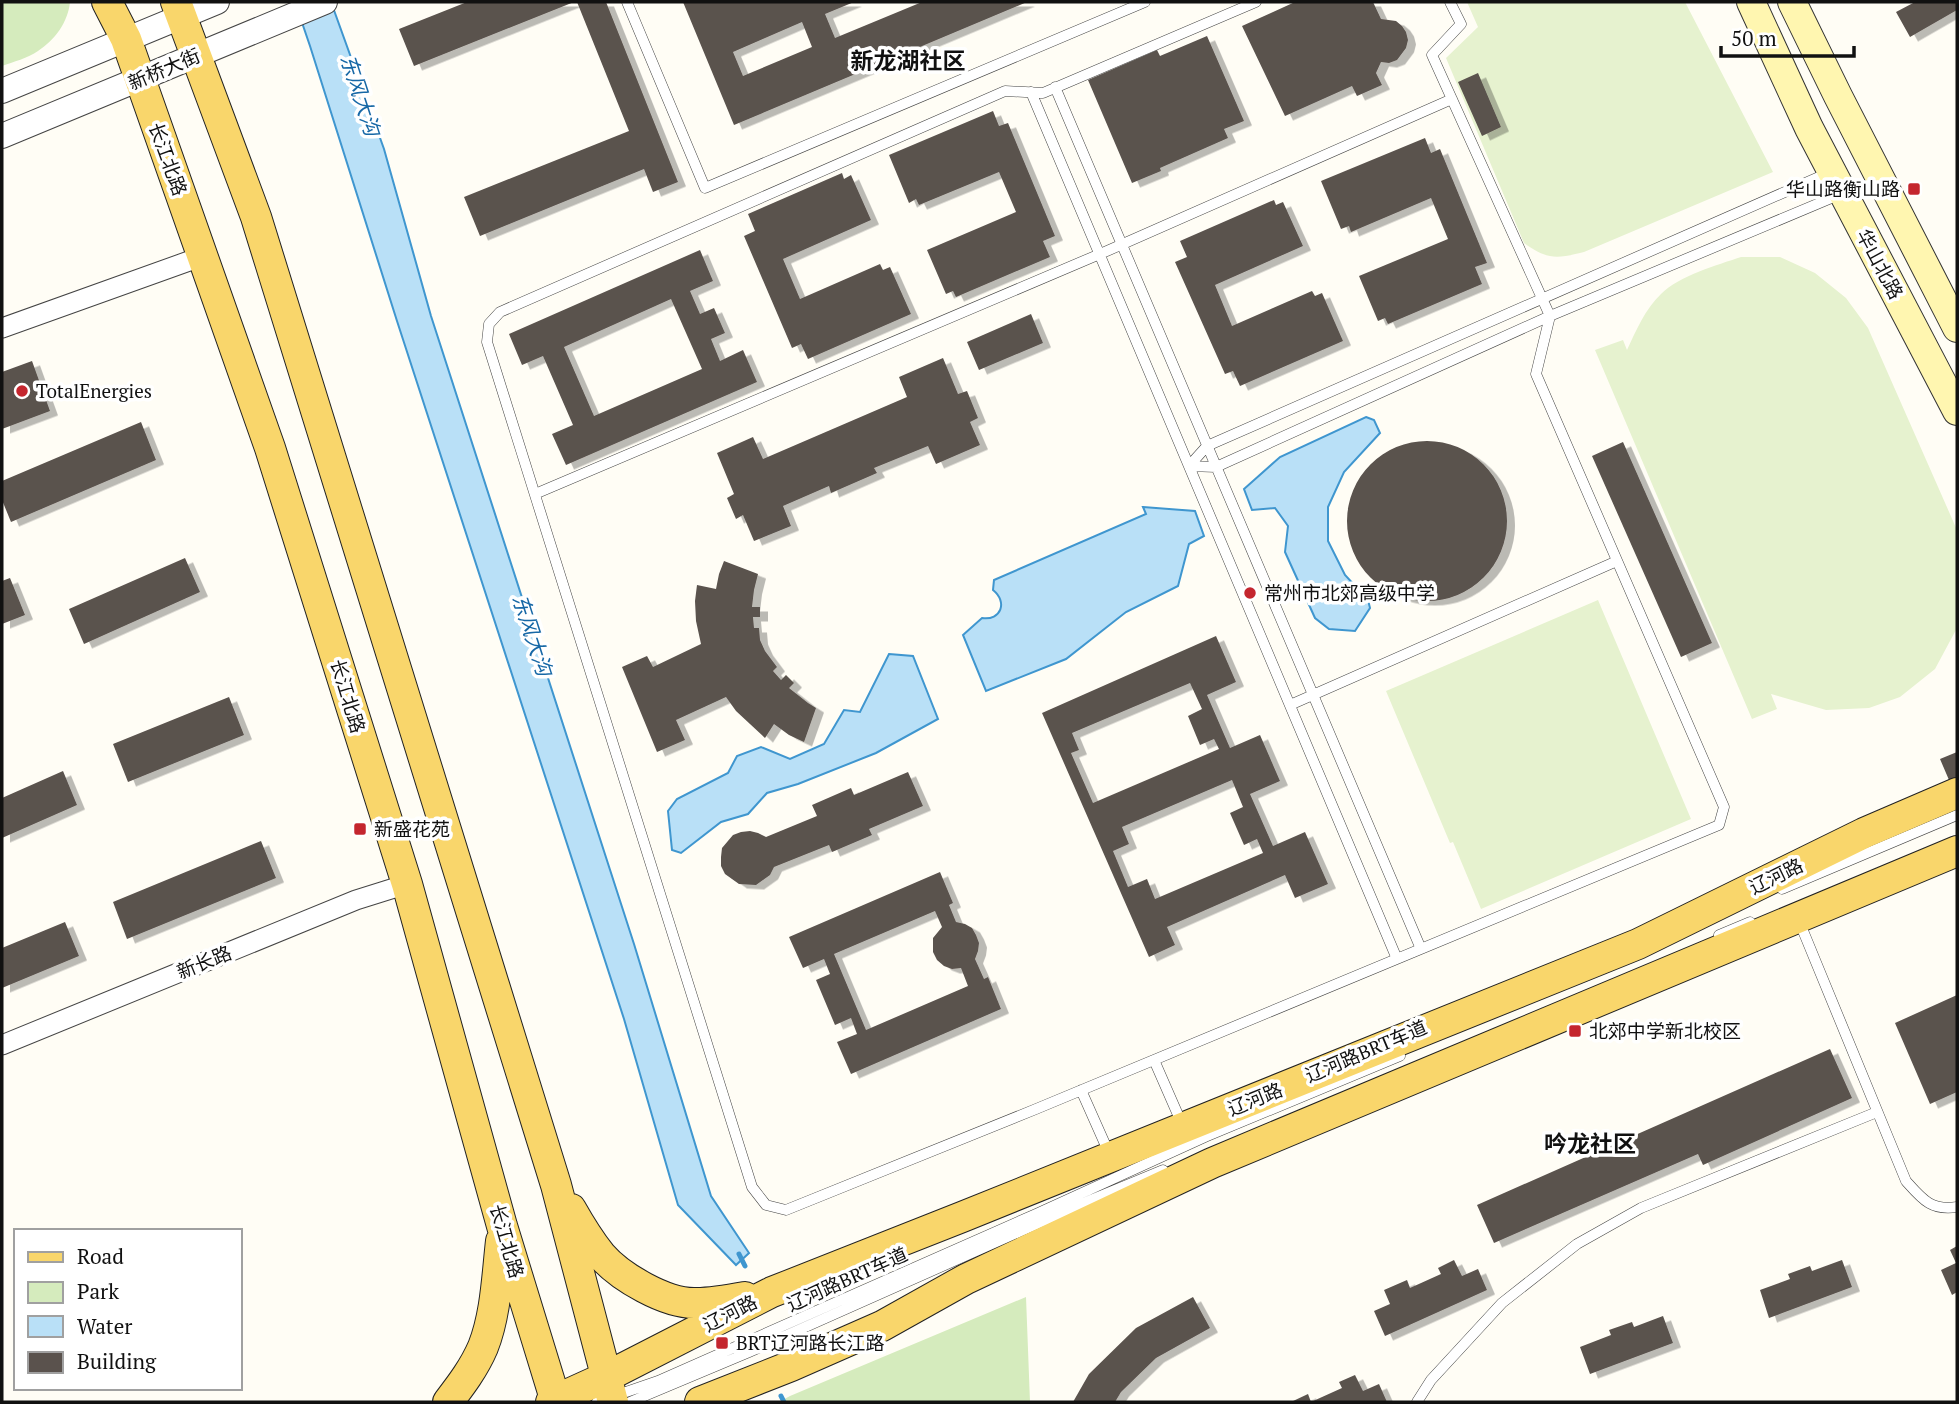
<svg xmlns="http://www.w3.org/2000/svg" width="1959" height="1404" font-family="'PT Serif','Noto Sans SC',serif">
<style>
.green{fill:#d5ebbd}
.pitch{fill:#e6f2cf}
.water{fill:#b9e0f7;stroke:#3f96cf;stroke-width:2}
.lines{fill:none;stroke-linecap:round;stroke-linejoin:round}
.stream{stroke:#3f96cf;stroke-width:5}
.building{fill:#5a524d;fill-rule:evenodd;filter:url(#shadow)}
.service-casing{stroke:#444;stroke-width:11}
.minor-casing{stroke:#444;stroke-width:21}
.tertiary-casing{stroke:#444;stroke-width:26}
.secondary-casing{stroke:#333;stroke-width:30}
.primary-casing{stroke:#222;stroke-width:32}
.service{stroke:#fff;stroke-width:10}
.minor{stroke:#fff;stroke-width:19}
.tertiary{stroke:#fff;stroke-width:24}
.secondary{stroke:#fff6b0;stroke-width:28}
.primary{stroke:#f9d66b;stroke-width:30}
.poi-dot{fill:#c4262e;stroke:#fff;stroke-width:2.5}
.labels{text-anchor:middle;stroke-width:7;stroke-linejoin:round;paint-order:stroke}
.street-label{font-size:19px;fill:#111;stroke:#fff}
.poi-label{font-size:19px;fill:#111;stroke:#fff;text-anchor:start}
.water-label{font-size:21px;font-style:italic;fill:#1768a6;stroke:#fff}
.quarter-label{font-size:23px;font-weight:bold;fill:#111;stroke:#fff}
</style>
<defs>
<filter id="shadow"><feDropShadow dx="8" dy="4.5" stdDeviation="0" flood-color="#0004"/></filter>
</defs>
<rect width="100%" height="100%" fill="#fffdf5"/>
<path class="green" d="M2 2H70C68 22 55 40 38 51 28 58 13 62 2 66Z
M1026 1297 1030 1402H779L790 1396Z"/>
<path class="pitch" d="M1467 2H1685L1773 172 1584 252C1556 259 1548 260 1524 243L1446 58 1478 27Z
M1741 257H1780L1815 273 1846 298 1868 328 1957 530V628L1935 669 1900 697 1869 708 1826 710 1771 694 1777 709 1752 719 1595 350 1623 340 1627 350C1636 331 1645 309 1661 294 1679 276 1717 265 1741 257Z
M1598 600 1691 819 1481 909 1453 842 1450 843 1386 691Z"/>
<path class="water" d="M295 2H331L384 149 431 316 634 944 711 1196 749 1253 736 1265 678 1205 624 1019 397 321 310 46Z
M1366 417 1374 420 1380 433 1344 472 1328 507V541L1345 575 1368 600 1370 608 1355 631 1329 629 1315 618 1285 552 1288 526 1275 508 1252 510 1244 489 1280 457Z
M1143 507 1195 511 1204 536 1189 544 1178 586 1126 612 1066 659 986 691 963 635 982 618C1001 621 1008 602 993 590L994 580 1146 514Z
M889 654 913 656 938 719 876 753 798 784 767 793 748 814 721 822 681 853 672 850 668 811 677 799 728 773 737 756 761 747 790 759 824 744 844 710 860 712Z"/>
<g class="lines">
<path class="stream" d="M739 1254 745 1266
M781 1396 784 1402"/>
</g>
<path class="building" d="M467 2H574L414 66 399 29Z
M577 2H606L678 182 653 192 644 169 480 236 464 197 629 131Z
M683 2H854L825 14 835 38 922 2H1027L734 125ZM802 22 812 47 743 76 733 52Z
M1295 2H1373L1381 19 1396 21 1402 26 1406 32 1408 40 1406 48 1397 60 1389 63 1381 62 1376 73 1382 85 1357 96 1352 86 1285 116 1242 26Z
M1915 2H1957V10L1910 37 1896 12Z
M1207 36 1244 121 1224 129 1228 138 1160 168 1161 171 1132 183 1088 80 1157 50 1160 56Z
M1478 73 1501 127 1482 136 1458 82Z
M993 111 999 126 1008 123 1055 236 1043 241 1050 257 956 297 953 291 946 294 927 250 1016 212 999 172 919 205 916 199 909 203 889 155Z
M1425 138 1431 153 1440 149 1487 263 1475 267 1482 284 1388 324 1385 318 1378 321 1359 276 1448 239 1431 198 1351 232 1349 226 1341 229 1321 181Z
M842 173 844 179 851 175 871 220 783 259 800 299 880 264 883 270 890 267 911 314 808 359 801 344 792 348 744 236 755 231 748 214Z
M1274 200 1276 205 1283 202 1303 246 1215 285 1232 326 1312 291 1315 296 1322 293 1343 341 1240 386 1233 371 1225 374 1175 262 1187 257 1180 241Z
M700 250 713 281 690 291 700 314 714 308 725 333 711 339 720 361 743 350 757 382 566 465 552 434 573 425 543 356 522 365 509 334ZM671 299 702 369 594 416 564 347Z
M1031 314 1043 343 979 370 967 342Z
M943 358 958 394 967 391 978 418 970 422 980 445 936 464 928 446 874 468 877 473 831 493 829 486 783 506 791 526 754 541 743 515 736 519 727 498 734 494 717 453 753 437 763 459 907 397 899 377Z
M32 361 50 411 2 429V372Z
M141 422 156 460 11 522 2 500V481Z
M1347 521a80 80 0 1 1 160 0a80 80 0 1 1-160 0Z
M1623 442 1712 643 1681 657 1592 456Z
M185 558 200 592 84 644 69 609Z
M724 561 758 574 754 590 752 607H760V617H753L754 628H759L760 640 765 651 777 667 773 671 781 680 786 675 794 683 789 688 808 703 816 708 804 742 789 735 774 724 765 738 736 711 726 697 676 720 685 740 657 752 622 667 647 656 653 667 701 644 696 621 695 601 697 585 716 589 719 574Z
M10 578 25 615 2 624V581Z
M1216 636 1236 682 1207 695 1230 748 1260 735 1280 781 1250 794 1273 846 1305 832 1328 884 1295 898 1285 875 1167 927 1175 945 1149 957 1042 713ZM1190 683 1202 709 1188 716 1200 745 1214 739 1219 749 1093 803 1071 753 1079 750 1072 733ZM1232 780 1243 807 1230 813 1244 845 1257 839 1263 853 1155 899 1147 879 1128 887 1113 851 1129 844 1122 827Z
M229 697 244 735 128 782 113 744Z
M1957 752V777L1949 780 1940 759Z
M63 771 77 805 2 838V798Z
M908 772 923 806 869 829 872 835 832 852 829 845 774 867 770 875 756 885 739 884 725 874 721 866V857L722 848 733 835 741 832 750 831 758 833 766 837 817 816 812 805 851 788 854 795Z
M261 841 276 878 127 939 113 902Z
M940 872 953 903 949 905 956 922 965 924 972 928 976 935 979 943 978 951 975 959 984 979 988 977 1001 1009 851 1074 837 1042 857 1034 851 1018 835 1025 816 980 830 974 824 959 803 968 789 937ZM935 911 942 927 933 938V952L937 960 944 966 952 969 961 968 968 986 866 1030 834 954Z
M65 922 79 956 2 988V948Z
M1957 995V1092L1930 1104 1895 1023Z
M1830 1049 1852 1098 1703 1165 1698 1154 1494 1243 1477 1205Z
M1957 1246V1292L1952 1295 1941 1270 1956 1263 1950 1250Z
M1454 1260 1462 1276 1478 1269 1487 1290 1385 1336 1374 1311 1390 1304 1384 1290 1407 1280 1410 1288 1441 1274 1438 1268Z
M1842 1260 1852 1287 1769 1318 1760 1290 1790 1279 1788 1274 1810 1266 1812 1271Z
M1193 1297 1210 1328 1156 1358 1121 1392 1115 1402H1073L1089 1374 1136 1328Z
M1663 1316 1673 1343 1590 1374 1580 1347 1611 1335 1609 1330 1632 1322 1634 1327Z
M1355 1375 1363 1391 1379 1384 1387 1402H1291L1308 1394 1311 1402 1342 1388 1339 1382Z"/>
<g class="lines">
<g class="service-casing">
<path id="service" d="M627 2 705 188 1145 2
M1256 2 1043 93 1005 91 500 312 489 324 487 342 752 1187 766 1205 786 1210 1036 1109 1719 825 1724 807 1536 374 1550 316 1432 55 1461 24 1450 2
M1055 87 1421 949
M1031 92 1397 959
M1828 173 1207 446 1189 466 1216 467 1550 316 1841 194
M535 494 1100 254 1452 99
M1290 705 1617 561
M1782 889 1957 815
M1799 921 1906 1181C1922 1199 1931 1211 1957 1207
M1719 935 1750 922
M1154 1060 1182 1124
M1081 1090 1109 1153
M597 1402 658 1381 1036 1214 1205 1137 1400 1056
M630 1402 747 1353 1093 1199 1163 1170
M1417 1402 1431 1380 1502 1303 1577 1244 1641 1208 1877 1112"/>
</g>
<g class="minor-casing">
<path id="minor" d="M2 328 203 256
M2 1045 356 900 407 884"/>
</g>
<g class="tertiary-casing">
<path id="tertiary" d="M2 91 217 2
M2 136 325 2"/>
</g>
<g class="secondary-casing">
<path id="secondary" d="M1751 2 1809 128 1957 411
M1792 2 1838 96 1957 328"/>
</g>
<g class="primary-casing">
<path id="primary" d="M107 2 126 39 270 448 407 884 502 1226 556 1402
M176 2 256 217 556 1185 613 1402
M571 1209C580 1225 590 1241 601 1255 620 1277 666 1304 696 1303 712 1303 729 1300 745 1297
M448 1402C461 1385 474 1368 483 1347 496 1314 497 1276 501 1241
M551 1402 606 1377 772 1292 962 1217 1638 944 1864 833 1957 793
M700 1402 791 1366 882 1326 966 1279 1212 1163 1957 851"/>
</g>
<use href="#service" class="service"/>
<use href="#minor" class="minor"/>
<use href="#tertiary" class="tertiary"/>
<use href="#secondary" class="secondary"/>
<use href="#primary" class="primary"/>
</g>
<g class="poi-dot">
<rect x="1907" y="182" width="14" height="14" rx="3.5"/>
<circle cx="22" cy="391" r="7"/>
<circle cx="1250" cy="593" r="7"/>
<rect x="353" y="822" width="14" height="14" rx="3.5"/>
<rect x="1568" y="1024" width="14" height="14" rx="3.5"/>
<rect x="715" y="1336" width="14" height="14" rx="3.5"/>
</g>
<g class="labels">
<g class="street-label">
<text transform="translate(164 69) rotate(-23)" y="7">新桥大街</text>
<text transform="translate(168 159) rotate(70)" y="7">长江北路</text>
<text transform="translate(1880 264) rotate(62)" y="7">华山北路</text>
<text transform="translate(348 696) rotate(73)" y="7">长江北路</text>
<text transform="translate(1776 876) rotate(-26)" y="7">辽河路</text>
<text transform="translate(204 962) rotate(-22)" y="7">新长路</text>
<text transform="translate(1366 1051) rotate(-23)" y="7">辽河路BRT车道</text>
<text transform="translate(1255 1099) rotate(-22)" y="7">辽河路</text>
<text transform="translate(507 1241) rotate(74)" y="7">长江北路</text>
<text transform="translate(847 1279) rotate(-24)" y="7">辽河路BRT车道</text>
<text transform="translate(730 1313) rotate(-27)" y="7">辽河路</text>
</g>
<g class="poi-label">
<text x="1900" y="196" text-anchor="end">华山路衡山路</text>
<text x="36" y="398">TotalEnergies</text>
<text x="1264" y="600">常州市北郊高级中学</text>
<text x="374" y="836">新盛花苑</text>
<text x="1589" y="1038">北郊中学新北校区</text>
<text x="736" y="1350">BRT辽河路长江路</text>
</g>
<g class="water-label">
<text transform="translate(360 95) rotate(72)" y="7">东风大沟</text>
<text transform="translate(532 635) rotate(72)" y="7">东风大沟</text>
</g>
<g class="quarter-label">
<text x="908" y="69">新龙湖社区</text>
<text x="1590" y="1152">吟龙社区</text>
</g>
</g>
<rect width="1959" height="1404" fill="none" stroke="#111111" stroke-width="7"/>
<rect x="14" y="1229" width="228" height="161" fill="#ffffff" stroke="#a0a0a0" stroke-width="2"/>
<rect x="28" y="1252" width="35" height="10" fill="#f9d66b" stroke="#a0a0a0" stroke-width="2"/>
<text x="77" y="1264" font-size="21" fill="#111111">Road</text>
<rect x="28" y="1282" width="35" height="21" fill="#d5ebbd" stroke="#a0a0a0" stroke-width="2"/>
<text x="77" y="1299" font-size="21" fill="#111111">Park</text>
<rect x="28" y="1316" width="35" height="21" fill="#b9e0f7" stroke="#a0a0a0" stroke-width="2"/>
<text x="77" y="1334" font-size="21" fill="#111111">Water</text>
<rect x="28" y="1352" width="35" height="21" fill="#5a524d" stroke="#a0a0a0" stroke-width="2"/>
<text x="77" y="1369" font-size="21" fill="#111111">Building</text>
<path d="M1721 46v10h133v-10" fill="none" stroke="#111111" stroke-width="3.5"/>
<text x="1731" y="46" font-size="21" fill="#111111" stroke="#ffffff" stroke-width="5" paint-order="stroke">50 m</text>
</svg>
